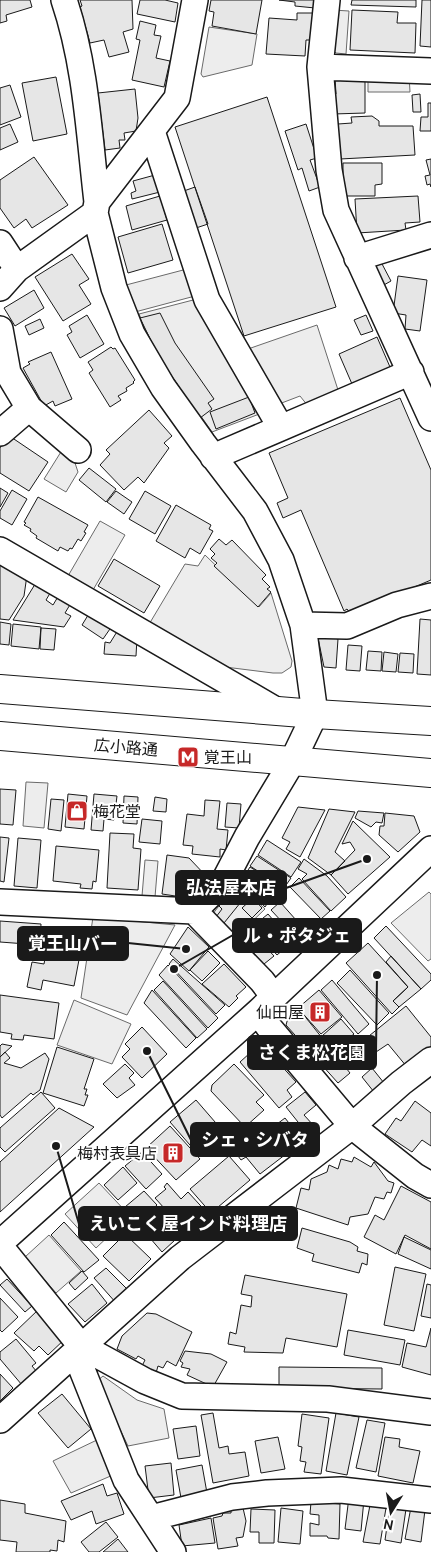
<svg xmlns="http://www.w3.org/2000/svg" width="431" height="1552" font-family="Cabin,'Noto Sans JP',sans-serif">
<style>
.parking{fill:#ededed;stroke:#6a6a6a}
.building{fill:#e6e6e6;stroke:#1a1a1a}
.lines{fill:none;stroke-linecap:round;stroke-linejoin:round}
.minor-casing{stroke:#1a1a1a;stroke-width:28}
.major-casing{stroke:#1a1a1a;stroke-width:30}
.minor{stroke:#fff;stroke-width:25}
.major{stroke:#fff;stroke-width:28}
.labels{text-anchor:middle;stroke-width:4;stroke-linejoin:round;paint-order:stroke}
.street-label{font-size:16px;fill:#1a1a1a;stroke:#fff}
.poi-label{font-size:16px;fill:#1a1a1a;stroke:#fff;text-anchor:start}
.leader{fill:none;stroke:#1a1a1a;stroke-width:2}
.callout-dot{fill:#1a1a1a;stroke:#fff;stroke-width:2}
.callout{fill:#1a1a1a;stroke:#1a1a1a;stroke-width:2}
.callout-label{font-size:18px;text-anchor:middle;font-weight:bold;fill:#fff}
</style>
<rect width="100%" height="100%" fill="#fff"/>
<path class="parking" d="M333 10 349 11 346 54 336 53 331 48Z
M209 27 257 34 252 65 203 77 201 74Z
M368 75H409L410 92H368Z
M187 269 195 296 135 312 126 285Z
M197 299 262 413 212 432 154 349 139 314Z
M317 325 339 393 308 406 300 396 279 404 248 349Z
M64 447 79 457 75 463 78 472 66 492 44 479Z
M100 521 125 535 93 590 68 576Z
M205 555 259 607 271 593 292 661 291 667 282 673H273L217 666 148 626 185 564 198 566Z
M26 782 48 783 44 828 23 826Z
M145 860 158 861 155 897 142 896Z
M238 881 265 909 236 937 212 915Z
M429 892 431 894V959L428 961 391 923Z
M93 917 175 925 127 1015 81 998Z
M74 1000 131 1024 112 1064 57 1045Z
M99 1183 130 1216 96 1248 65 1214Z
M49 1235 81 1271 56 1293 25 1257Z
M103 1376 137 1400 164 1409 169 1438 128 1446 97 1381Z
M99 1439 113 1475 71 1493 53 1461Z"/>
<path class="building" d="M0 0H30L32 7 6 15 7 21 0 23Z
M80 0H132L133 29 123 32 129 52 109 57 104 40 90 43 80 7 82 6Z
M140 0H165L178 3 175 22 137 14Z
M211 0H262L256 34 212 26 214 12 209 11Z
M279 0H316L315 8 295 6V2Z
M352 0H416V7L351 5Z
M422 0H431V47L420 46Z
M352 10 398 12 397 23H416L415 53 350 50Z
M297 13H313L311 40H306L305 56 266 54 269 18 297 20Z
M140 21 156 25 154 35 161 36 156 58 170 61 164 87 132 80 140 40 136 39Z
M56 77 67 134 33 141 22 83Z
M335 78H365V113L333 114 332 94H336Z
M10 85 21 117 0 125V88Z
M135 89 138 118 136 131 124 133 125 140H119L120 148 105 150 98 93Z
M420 94 421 112H413L412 95Z
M267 97 336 307 244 336 175 127Z
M428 103H431V131H420L421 117H428Z
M372 116 379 121V126H413L415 155 340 159 338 124 352 123 351 117Z
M10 124 18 142 0 150V128Z
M306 124 317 158 310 160 320 187 309 191 302 168 298 170 285 131Z
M34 157 68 205 32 228 26 219 14 228 0 208V180Z
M431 159V187L430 184 427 185 425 176 430 175 426 160Z
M343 163H382V184L375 185V196H343Z
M155 175 160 192 132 199 131 193 136 191 133 181Z
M195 187 208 224 193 229 181 192Z
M160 196 167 220 132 230 126 206Z
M418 196 420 222 405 223 406 230 357 233 355 199Z
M162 224 173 260 128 273 118 237Z
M72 254 89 279 79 285 91 304 63 321 35 277Z
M381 262 391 281 382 286 372 267Z
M398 276 427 280 420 331 405 329 406 315 393 313Z
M34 290 44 308 15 326 4 308Z
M160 313 175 343 214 399 208 403 212 409 200 418 159 357 140 318Z
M87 315 104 344 80 358 67 335 72 332 69 326Z
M366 315 373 331 361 335 354 320Z
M40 319 44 328 29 335 25 326Z
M377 337 390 367 352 384 339 354Z
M111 347 113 349 115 348 135 380 133 382 134 383 126 388 127 391 118 396 121 400 110 407 89 373 93 370 88 362Z
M51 352 72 399 55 406 53 401 44 406 23 368 30 364 28 362Z
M249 397 255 413 216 429 210 412Z
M400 398 431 470V580L351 614 347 609 344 611 301 510 283 518 277 503 288 498 269 453Z
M149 410 172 436 164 443 169 448 144 483 138 477 124 490 100 465 110 454 106 450Z
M8 435 48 462 29 491 0 473V448Z
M89 468 116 489 106 502 79 480Z
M0 488 8 493 0 507Z
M12 490 27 499 12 525 0 518V511Z
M116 491 132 502 124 514 107 502Z
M145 491 171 506 155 534 129 519Z
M38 497 88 525 84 532 86 533 81 541 78 539 72 549 70 548 68 551 60 547 58 551 36 538 37 536 30 531 31 529 24 525 26 523 24 522Z
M176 505 211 525 209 529 213 531 200 554 190 548 185 558 156 541Z
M219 539 226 545 232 540 266 575 262 579 270 587 267 589 271 592 258 607 214 566 217 563 211 558 215 554 210 549Z
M114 559 160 586 144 613 98 586Z
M0 560 27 575 24 596 9 620 0 619Z
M37 581 52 590 46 600 53 605 59 595 71 603 65 613 71 616 64 627 13 620Z
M90 612 112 626 103 639 82 625Z
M420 619 431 620V675L417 674Z
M0 622 11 624 9 645 0 644Z
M13 624 41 627 39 649 11 646Z
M41 628 56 629 54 650 40 649Z
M118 630 137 638 136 656 104 654 105 642 110 643Z
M333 633 334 638 338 639 336 668 324 667 318 638Z
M348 645 362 646 360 671 346 670Z
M368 651 382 652 381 671 366 670Z
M384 652 398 654 396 672 382 671Z
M400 653 414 654 413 673 398 672Z
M0 789 16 790 13 825 0 824Z
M68 794 87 796 84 829 65 827Z
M94 794 117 796 114 820 104 819 103 831 91 830Z
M124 796 138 797 137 824 123 823Z
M155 797 167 799 166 812 153 811Z
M51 799 64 800 61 831 48 829Z
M205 800 220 801 217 829 228 830 226 850 220 849V857L192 854 193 846 183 845 187 814 204 816Z
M227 803 241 804 239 828 225 827Z
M298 807 325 810 300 857 286 849 290 842 282 838Z
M329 809 355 812 335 852 345 861 331 875 308 858Z
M358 811 384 813 382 823 376 822 371 827 355 818Z
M385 813 414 816 420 832 398 852 379 835 380 826H384Z
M142 819 162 821 160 844 139 842Z
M353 821 390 857 348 894 331 875 355 850 350 842 342 844Z
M110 833 134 834 133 848 141 849 138 890 107 888Z
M0 837 9 838 4 882 0 881Z
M18 838 41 840 37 888 14 886Z
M267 840 301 862 291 877 258 855Z
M56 846 99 850 96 882 93 881 92 889 80 888 81 884 53 881Z
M167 855 189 858 207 877 182 897 162 894Z
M257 856 291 878 284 888 250 866Z
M304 859 327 876 346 897 331 911 302 879 307 874 298 869Z
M250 867 279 885 265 907 241 881Z
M299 878 330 911 321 919 290 887Z
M238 883 249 892 224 923 216 917 222 909 219 906Z
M253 898 262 908 252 918 242 908Z
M280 902 305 930 297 938 271 910Z
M268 914 292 942 277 955 252 927Z
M0 921 41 924 40 945 0 942Z
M386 926 431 974V980L421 989 374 938Z
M188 927 209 947 189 971 170 954Z
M251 931 274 956 264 964 241 940Z
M64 941 82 944 74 986 43 980 41 990 27 987 32 962 44 964 46 953 54 955 56 946 63 947Z
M368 943 408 987 393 1001 399 1007 392 1014 346 963Z
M208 951 220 963 202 981 190 970Z
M391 956 421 989 399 1007 393 1001 408 987 386 962Z
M173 959 225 1005 216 1014 169 964Z
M224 964 246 987 236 996 238 998 229 1007 202 984Z
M168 965 218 1018 208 1028 159 975Z
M350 970 389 1013 377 1025 337 983Z
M332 980 369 1024 358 1034 321 990Z
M163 981 207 1029 197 1038 154 990Z
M152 990 196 1038 186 1048 144 1003Z
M319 990 342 1017 321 1034 298 1008Z
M0 995 59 1003 54 1039 24 1035 23 1040 11 1039 12 1034 0 1032Z
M406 1006 431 1037V1049L407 1067 388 1044 373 1054 364 1040Z
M299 1009 350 1073 338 1083 286 1025 288 1018Z
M341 1019 354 1034 349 1038 356 1046 358 1053 345 1064 322 1036Z
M142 1027 167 1054 142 1078 122 1057 130 1049 125 1044Z
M261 1043 296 1082 287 1090 292 1097 279 1108 240 1062Z
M2 1044 12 1046 0 1057V1046Z
M57 1047 94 1059 84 1089H87L85 1095H88L84 1106 43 1093Z
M5 1052 10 1058 4 1063 21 1068 45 1053 49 1059 40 1090 33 1095 31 1093 2 1118 0 1115V1057Z
M125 1064 134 1073 129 1078 135 1085 117 1098 103 1084Z
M234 1064 264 1095 256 1102 264 1110 245 1127 211 1091 212 1085Z
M372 1068 384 1083 374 1092 362 1077Z
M41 1092 55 1108 5 1152 0 1147V1128Z
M305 1092 316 1105 304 1115 314 1126 306 1132 286 1107Z
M196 1100 222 1130 196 1152 170 1122Z
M415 1101 431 1113V1146L422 1140 412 1152 385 1134 396 1118 401 1121Z
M59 1108 94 1127 0 1212V1162Z
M285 1118 303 1141 260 1174 246 1157 241 1160 235 1152 246 1144 248 1146Z
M170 1126 200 1159 176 1180 146 1148Z
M142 1152 162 1174 146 1189 125 1166Z
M229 1156 250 1180 211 1213 190 1189Z
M354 1157 371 1167 374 1162 388 1181 394 1183 391 1193 387 1192 384 1199 375 1197 368 1214 350 1217 348 1225 296 1208 301 1188 309 1190 311 1179 327 1172 329 1165 338 1169 341 1159 352 1162Z
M123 1167 137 1183 118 1200 104 1185Z
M167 1183 181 1199 188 1192 211 1217 201 1226 196 1221 185 1231 155 1198 166 1189 164 1187Z
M401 1186 431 1202V1249L405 1235 396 1254 364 1237 375 1215 384 1220Z
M144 1191 157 1205 139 1222 125 1207Z
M158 1219 175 1240 162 1252 144 1231Z
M64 1222 99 1260 84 1272 51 1235Z
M302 1228 350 1242 358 1247 357 1251 368 1254 367 1265 362 1263 359 1273 312 1261 314 1254 297 1248Z
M125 1234 151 1259 129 1281 103 1256Z
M404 1237 431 1250V1269L398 1254Z
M395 1267 426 1274 414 1331 384 1325Z
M106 1268 130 1292 117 1304 94 1278Z
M82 1271 88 1278 75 1290 69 1283Z
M245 1275 347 1294 337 1347 286 1338 283 1353 244 1352 245 1347 228 1344 230 1332 236 1334 241 1305 251 1307 252 1296 241 1294Z
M7 1279 32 1306 25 1312 0 1285Z
M92 1284 107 1303 85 1322 68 1304Z
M427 1284 431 1285V1318L421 1316Z
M0 1298 18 1317 2 1332 0 1330Z
M39 1309 66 1338 48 1355 39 1346 34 1351 14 1333Z
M147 1313 156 1314 192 1332 176 1366 167 1361 163 1368 158 1366 156 1373 142 1366 145 1360 138 1356 136 1359 117 1349 122 1336Z
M431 1328V1375L402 1367 407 1343 426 1347Z
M348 1330 405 1340 400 1365 344 1355Z
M16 1339 36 1363 32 1366 37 1372 22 1385 0 1359V1352Z
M185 1351 211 1354 227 1362 213 1387 187 1375 190 1369 181 1367 183 1363 180 1361Z
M279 1367 382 1368V1389L279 1388Z
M0 1374 13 1388 0 1401Z
M62 1394 91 1429 68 1448 38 1413Z
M213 1413 219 1448 228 1446 229 1454 245 1452 249 1476 213 1483 201 1415Z
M336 1413 359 1417 347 1475 326 1471Z
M302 1414 329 1418 321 1474 304 1472 306 1462 300 1461 302 1447 298 1446Z
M367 1420 385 1423 376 1472 356 1468Z
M196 1426 200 1456 178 1459 173 1429Z
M278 1437 285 1469 261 1473 255 1441Z
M385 1437 400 1439 399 1447 420 1451 413 1483 378 1476Z
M171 1463 174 1495 149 1498 145 1466Z
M202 1465 207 1493 181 1498 176 1470Z
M103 1484 107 1496 117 1493 124 1514 96 1524 92 1511 71 1520 61 1501Z
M349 1497 364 1499 361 1531 345 1529Z
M0 1500 25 1504V1513L66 1521 64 1542 58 1540 57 1551 50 1550V1552H16L17 1542 0 1540Z
M311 1502 340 1504 339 1539 328 1538 327 1536H310V1523L319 1525V1515L310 1514Z
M370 1505 386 1508 380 1544 363 1542Z
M390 1506 406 1509 401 1543 385 1540Z
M411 1507 425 1510 421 1542 405 1539Z
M243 1508 246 1521 243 1537 236 1538 238 1546 218 1549 213 1518 222 1516 223 1513H231V1510Z
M281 1508 303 1511 300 1544 278 1542Z
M251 1509 275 1510 274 1543H259V1532H250Z
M211 1518 215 1543 182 1546 179 1525Z
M106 1522 118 1537 99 1552H89L81 1542Z
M118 1539 128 1552H103Z"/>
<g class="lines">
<g class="minor-casing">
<path id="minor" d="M64 0C86 65 89 134 97 202L95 213 114 288 132 334 163 387 203 443 255 511 281 560 303 625 315 714 292 762 247 837 224 881 194 911
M327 0 320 67 329 170 336 210 431 418
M320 67 431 71
M152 131 207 300 281 428
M97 202 177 98 195 0
M0 243 17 269
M357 258 431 235
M0 288 17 269 95 213
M0 329 8 373 29 408 78 450
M0 433 29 408
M213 457 411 372
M0 550 276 710
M303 625 347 626 397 605 431 596
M0 902 194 911 262 981 274 997
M258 1012 268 1026 352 1126 415 1176 431 1185
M0 1243 258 1012 431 849
M0 1246 81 1346 145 1381 182 1396 328 1399 431 1412
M81 1346 79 1362 126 1480 173 1552
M0 1420 180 1258 352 1126 401 1083 431 1060
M151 1518 232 1497 267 1493 341 1490 431 1500"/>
</g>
<g class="major-casing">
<path id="major" d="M0 689 315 714 431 721
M0 736 431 773"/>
</g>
<use href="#minor" class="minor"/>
<use href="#major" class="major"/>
</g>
<defs>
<g id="metro-square" transform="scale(1.125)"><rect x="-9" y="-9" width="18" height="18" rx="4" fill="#c62828" stroke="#fff"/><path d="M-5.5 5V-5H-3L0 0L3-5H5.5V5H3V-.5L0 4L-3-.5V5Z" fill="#fff"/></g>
<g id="shop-square" transform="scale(1.125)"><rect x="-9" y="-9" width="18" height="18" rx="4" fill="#c62828" stroke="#fff"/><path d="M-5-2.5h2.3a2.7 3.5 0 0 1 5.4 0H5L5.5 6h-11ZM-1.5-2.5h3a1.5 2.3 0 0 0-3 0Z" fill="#fff"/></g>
<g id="building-square" transform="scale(1.125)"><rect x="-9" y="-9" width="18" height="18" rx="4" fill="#c62828" stroke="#fff"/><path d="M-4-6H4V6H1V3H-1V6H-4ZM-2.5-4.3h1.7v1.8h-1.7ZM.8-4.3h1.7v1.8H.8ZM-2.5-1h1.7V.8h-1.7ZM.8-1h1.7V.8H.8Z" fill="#fff"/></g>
</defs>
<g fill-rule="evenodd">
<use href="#metro-square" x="188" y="757"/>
<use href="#shop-square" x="77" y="811"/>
<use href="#building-square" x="320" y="1012"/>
<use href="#building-square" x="173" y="1153"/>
</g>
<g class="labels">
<g class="street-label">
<text transform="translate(126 747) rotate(5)" y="6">広小路通</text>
</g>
<g class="poi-label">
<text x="204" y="763">覚王山</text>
<text x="93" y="817">梅花堂</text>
<text x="304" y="1018" text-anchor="end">仙田屋</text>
<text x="157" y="1159" text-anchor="end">梅村表具店</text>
</g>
</g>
<path class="leader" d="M367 859L286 888M174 969L233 935M186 949L128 943M377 975L376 1052M147 1051L191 1140M56 1146L79 1224"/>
<g class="callout-dot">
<circle cx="367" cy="859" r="5"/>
<circle cx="174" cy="969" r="5"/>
<circle cx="186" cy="949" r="5"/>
<circle cx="377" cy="975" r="5"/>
<circle cx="147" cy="1051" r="5"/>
<circle cx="56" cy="1146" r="5"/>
</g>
<g class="callout">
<rect x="176" y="871" width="110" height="33" rx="5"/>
<rect x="233" y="919" width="128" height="33" rx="5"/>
<rect x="18" y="927" width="110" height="33" rx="5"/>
<rect x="248" y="1036" width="128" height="33" rx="5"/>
<rect x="191" y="1123" width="128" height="33" rx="5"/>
<rect x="79" y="1207" width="218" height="33" rx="5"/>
</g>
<g class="callout-label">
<text x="231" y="894">弘法屋本店</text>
<text x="297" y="942">ル・ポタジェ</text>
<text x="73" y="950">覚王山バー</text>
<text x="312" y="1059">さくま松花園</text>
<text x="255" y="1146">シェ・シバタ</text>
<text x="188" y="1230">えいこく屋インド料理店</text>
</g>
<g transform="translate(391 1512) rotate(191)" stroke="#ffffff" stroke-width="4" paint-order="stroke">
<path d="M0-4L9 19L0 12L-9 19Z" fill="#1a1a1a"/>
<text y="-8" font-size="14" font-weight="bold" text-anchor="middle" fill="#1a1a1a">N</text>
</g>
</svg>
